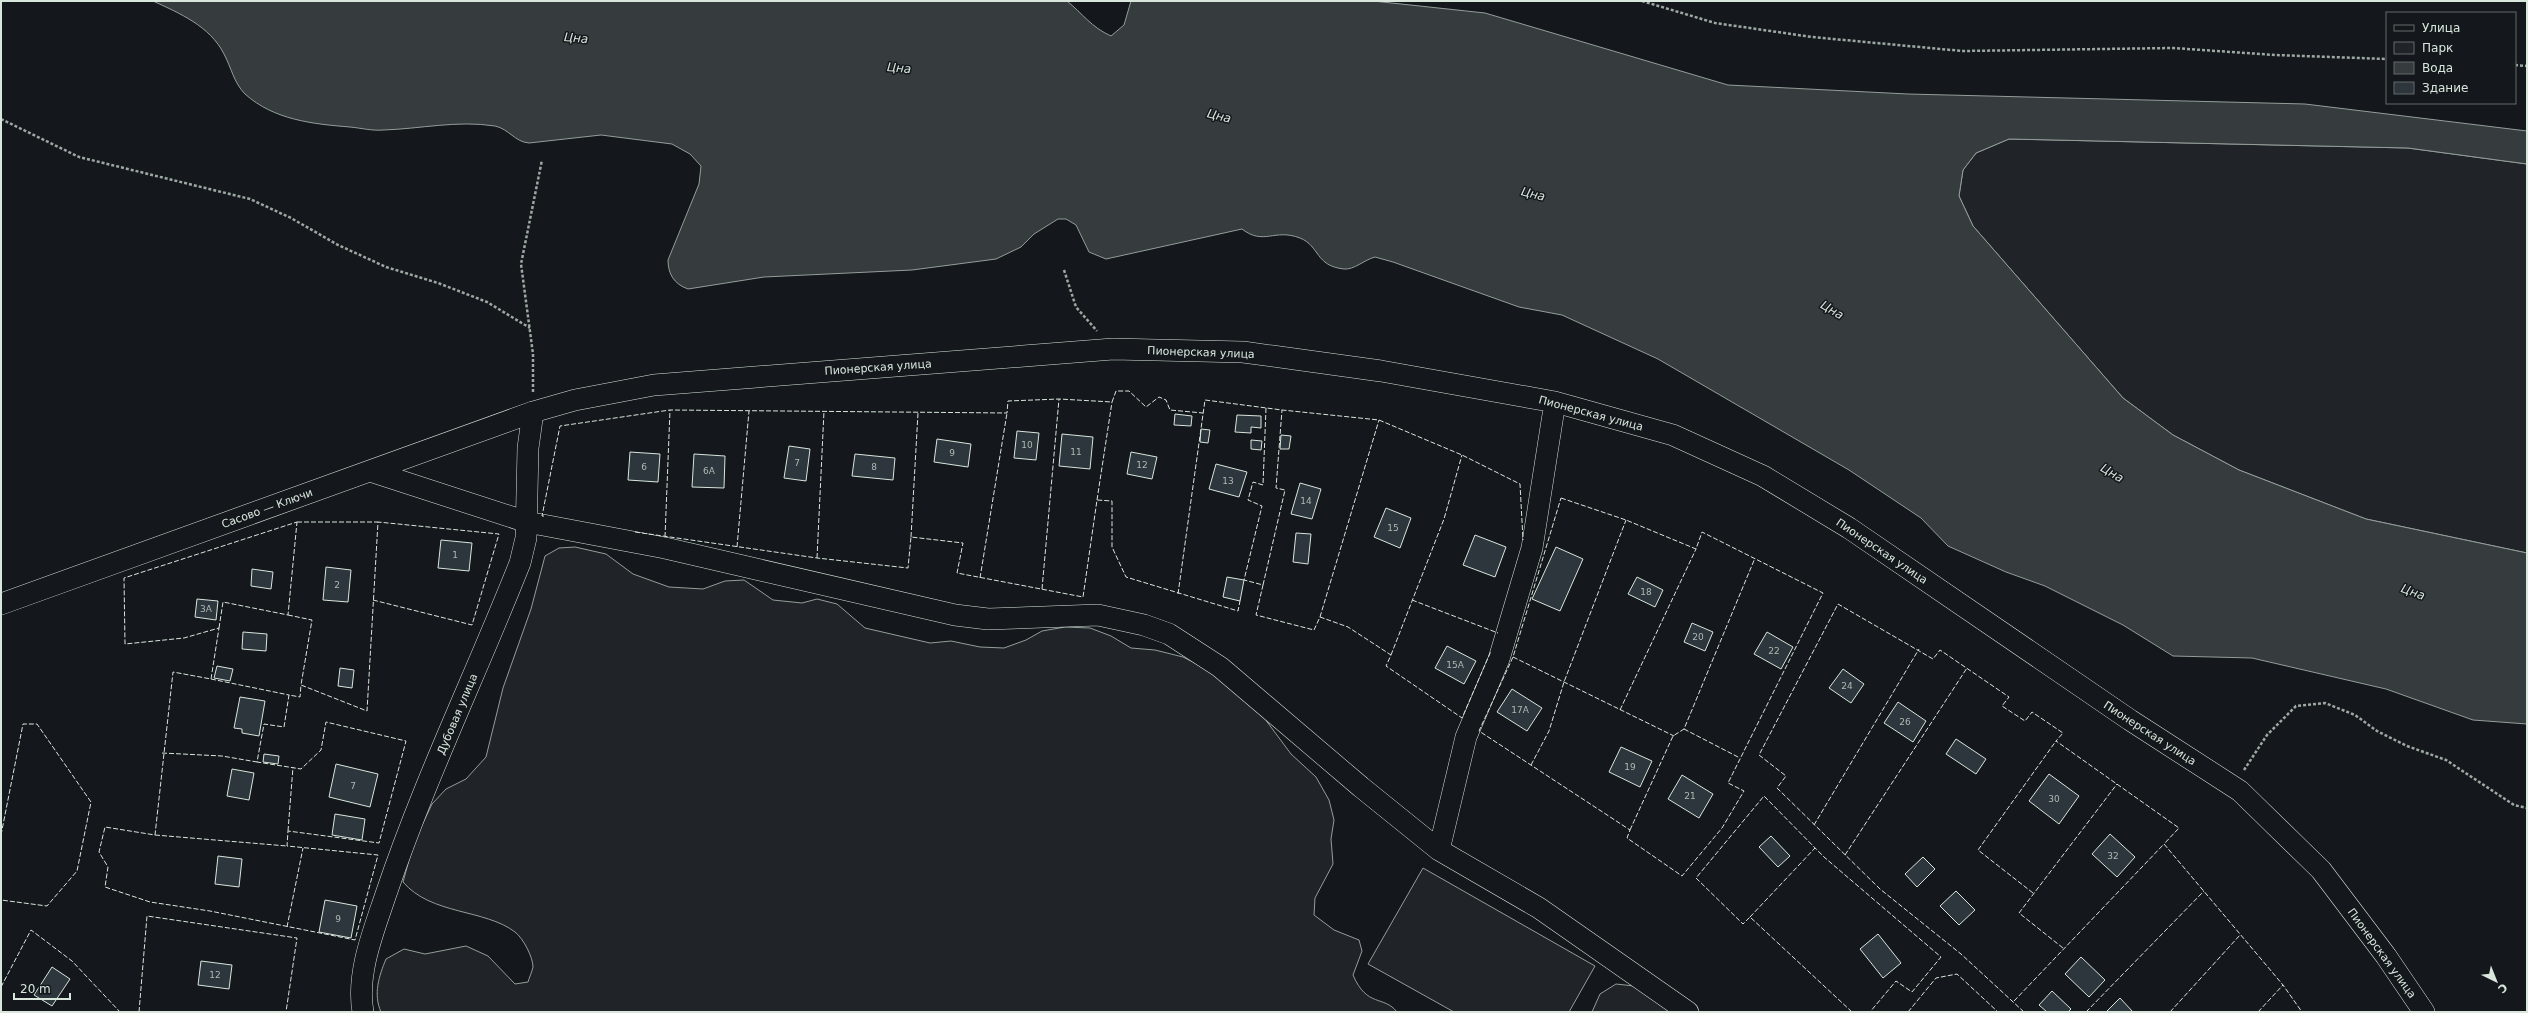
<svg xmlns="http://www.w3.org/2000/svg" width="2528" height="1013" font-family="'DejaVu Sans',sans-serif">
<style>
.green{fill:#202428;stroke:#939e99}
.water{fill:#363b3e;stroke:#939e99}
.building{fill:#2c363c;stroke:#d8e6dc}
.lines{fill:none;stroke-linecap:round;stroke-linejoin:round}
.minor-casing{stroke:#d8e6dc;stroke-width:22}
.path{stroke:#9da8a2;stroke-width:2.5;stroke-dasharray:3 2;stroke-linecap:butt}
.minor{stroke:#14181c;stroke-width:21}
.fence{stroke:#d8e6dc;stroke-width:1;stroke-dasharray:5 2;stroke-linecap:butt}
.labels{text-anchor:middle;stroke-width:3;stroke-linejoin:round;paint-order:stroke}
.number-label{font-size:9px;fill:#adbab4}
.street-label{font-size:11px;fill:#d8e6dc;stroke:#14181c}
.water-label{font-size:12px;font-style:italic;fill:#d8e6dc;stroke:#14181c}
</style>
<rect width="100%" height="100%" fill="#14181c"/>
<path class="green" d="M2009 139 2408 148 2527 164V553L2366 519 2239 470 2173 435 2123 398 1973 226 1959 196 1963 170 1976 153Z
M575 547 606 554 633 574 669 587 703 589 725 581 744 580 773 600 802 603 817 599 837 604 865 628 930 643 951 641 980 647 1004 648 1026 640 1042 631 1065 627 1090 628 1111 636 1131 648 1155 650 1183 657 1207 669 1265 719 1291 754 1316 777 1329 800 1334 820 1331 839 1333 864 1315 898 1314 915 1334 930 1359 940 1362 951 1353 975C1367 1008 1384 995 1397 1012H381C373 994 379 976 386 959L404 949 425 954 466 946 488 956 515 984 528 982C529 978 532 972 533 967 533 957 523 938 515 932 485 909 431 915 403 882L414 842 432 804 446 789 466 779 486 757 503 688 531 609 545 556 559 548Z
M1423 868 1595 966 1569 1012H1454L1368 964Z
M1616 984 1634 986 1670 1012H1592L1600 994Z"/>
<path class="water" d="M153 1H1067C1083 14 1091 27 1111 36L1124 25 1131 1H1373L1485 13 1728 85 1908 94 2305 104 2527 131V164L2408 148 2009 139 1976 153 1963 170 1959 196 1973 226 2123 398 2173 435 2239 470 2366 519 2527 553V724L2473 720 2386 689 2252 658 2173 656 2123 625 2045 586 2006 572 1948 546 1921 518 1849 470 1658 359 1562 315 1519 307 1393 262 1375 257C1364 260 1354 270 1344 269 1315 266 1320 246 1300 238 1274 228 1264 246 1242 229L1106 259 1089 252 1076 225 1066 219H1058L1034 234 1021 247 996 259 912 270 764 277 688 289C674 284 668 274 668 260L699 184 701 166 690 154 672 144 601 135 529 143C515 142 509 129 495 126 457 120 420 129 383 130 372 131 361 128 350 127 313 124 274 120 245 94 234 83 231 67 224 54 210 26 179 13 153 1Z"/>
<path class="building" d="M1175 414 1192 416 1191 426 1174 425Z
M1237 415 1261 416V428L1251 427V433L1235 432Z
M1201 429 1210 430 1208 443 1200 442Z
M1017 431 1039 433 1036 460 1014 458Z
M1062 434 1093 437 1090 469 1059 466Z
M1281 435 1291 436 1289 449H1280Z
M937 439 971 444 968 467 934 462Z
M1251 440 1262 441 1261 450 1251 449Z
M789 446 810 449 806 481 784 478Z
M630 452 660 454 658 482 628 480Z
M1131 452 1157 457 1152 479 1127 474Z
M694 454 725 456 724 488 692 487Z
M855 454 895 458 893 480 852 476Z
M1216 464 1247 472 1239 497 1209 489Z
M1300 483 1321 489 1312 519 1291 514Z
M1386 508 1411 518 1400 548 1374 537Z
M1296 533 1311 534 1308 564 1293 562Z
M1475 535 1506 547 1495 577 1463 565Z
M441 540 472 543 469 571 438 568Z
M1556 547 1583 559 1560 611 1532 599Z
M326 567 351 570 348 602 323 600Z
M252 569 273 572 271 589 251 586Z
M1227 577 1244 580 1240 601 1223 597Z
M1637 577 1663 590 1655 607 1628 594Z
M197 599 218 601 216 620 195 617Z
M1692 623 1713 632 1705 651 1684 642Z
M243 632 267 634 266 651 242 649Z
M1767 632 1793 647 1781 669 1754 654Z
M1447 646 1476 661 1464 684 1435 668Z
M217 666 233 669 230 681 214 678Z
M340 668 354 670 352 688 338 686Z
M1843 669 1864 684 1851 703 1829 688Z
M1512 689 1542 708 1527 731 1497 712Z
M240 697 265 701 259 736 242 733V729L234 728Z
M1898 702 1926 721 1913 742 1884 723Z
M1956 739 1986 759 1976 774 1946 754Z
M1621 747 1652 761 1640 787 1609 772Z
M264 754 279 756 278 764 263 762Z
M336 764 378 774 370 807 329 797Z
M232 769 254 773 249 800 227 796Z
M2049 774 2079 796 2059 824 2029 801Z
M1682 775 1713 794 1699 818 1668 799Z
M335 814 365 819 362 840 332 835Z
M2110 834 2135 857 2117 877 2092 854Z
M1771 836 1790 856 1778 867 1759 847Z
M218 856 242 859 239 887 215 884Z
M1923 857 1935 869 1917 887 1905 874Z
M1956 891 1975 910 1959 925 1940 906Z
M325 900 357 906 351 938 319 932Z
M1878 934 1901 963 1883 978 1860 949Z
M2081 957 2105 980 2089 997 2065 974Z
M201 961 232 965 229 989 198 985Z
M52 967 70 979 52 1006 34 995Z
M2052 991 2071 1009 2068 1012H2047L2039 1005Z
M2120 998 2133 1012H2106Z"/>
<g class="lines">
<g class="minor-casing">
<path id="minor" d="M370 471 527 522 665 548 955 615 988 619 1098 615 1144 625 1169 634 1220 667 1361 787 1439 850 1539 908 1688 1012
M1 604 533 412 575 400 654 385 1113 349 1243 352 1381 371 1555 402 1673 435 1763 476 1849 528 2130 720 2240 791 2321 870 2386 956 2424 1012
M1439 850 1466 737 1499 659 1532 548 1555 402
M363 1012C356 973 374 930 386 894 424 781 476 674 520 563L526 538 528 448 533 412"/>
</g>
<path class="path" d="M1642 1 1715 23 1812 37 1962 51 2173 48 2275 55 2387 59
M2515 65 2527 66
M1 119 79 157 250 199 291 218 338 245 386 267 438 283 487 302 530 328
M1064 270 1076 307 1097 331
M533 392V354L521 264 542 160
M2244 770 2267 735 2296 706 2325 703 2355 715 2377 731 2407 746 2446 760 2514 805 2527 808"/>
<use href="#minor" class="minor"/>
<path class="fence" d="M1266 408 1263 485 1253 482 1248 500 1262 506 1244 580 1263 585 1256 615 1314 630 1320 617 1348 627 1391 655 1386 666 1462 718 1491 651
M1561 498 1626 520 1696 549 1702 532 1823 593 1728 783 1744 791 1722 828 1682 876 1627 838 1630 830 1479 731 1513 657Z
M1097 500 1112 402
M544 516H542L560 426 670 410 1007 413 1008 401 1059 399 1112 402 1116 391H1129L1146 407 1159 397 1166 400 1170 410 1203 413
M297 522H378L367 711 301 685 300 697 289 695 284 727 264 724 257 762 301 769 321 750 326 722 406 741 379 843 288 831 287 846 378 855 355 940 210 911 150 902 105 887 108 867 99 852 105 827 155 835 173 672 211 679 219 628 184 638 125 644 124 578Z
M635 532 817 558 908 568 911 537 963 543 957 573 1083 597 1097 500 1112 501V547L1126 577 1238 611 1240 601
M665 537 670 410
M911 537 918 413
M737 547 749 411
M817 558 824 411
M980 578 1007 413
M1263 585 1285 490 1276 488 1282 410
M1042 589 1059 399
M1178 594 1205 400 1282 410 1379 420 1462 455 1520 484 1523 540
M373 600 472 625 499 534 378 522
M1412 600 1498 633
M288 615 312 620 301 685
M1320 617 1379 420
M219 628 223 602 288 615 297 522
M1391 655 1444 519 1462 455
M1513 657 1674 736
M211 679 289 695
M1620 710 1696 549
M1684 729 1740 758
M162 753 222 756 257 762
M1531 765 1549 731 1564 682 1626 520
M1814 825 1919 649
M1630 830 1673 736 1684 729 1755 558
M288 831 293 767
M1 835 23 724H37L91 802 77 871 47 906 1 900
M155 835 287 846
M1845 855 1967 668
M2033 893 1978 850 2056 741
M1750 917 1815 848
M287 927 303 848
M2063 948 2019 913 2117 784
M1 987 31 930 72 961 120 1012
M2014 1001 2164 844
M139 1012 147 916 297 938 286 1012
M1852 1012 1750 917 1743 924 1696 878 1764 796 1824 857 1941 957 1912 992 1896 981 1870 1012
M1908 1012 1936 978 1957 974 1998 1012
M2024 1012 1961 954 1880 889 1777 788 1786 776 1759 755 1838 604 1933 659 1940 650 2009 697 2002 706 2025 721 2032 712 2063 733 2056 741 2179 828 2164 844 2283 985 2302 1012
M2086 1012 2204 891
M2170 1012 2240 935
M2258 1012 2283 985"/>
</g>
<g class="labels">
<g class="number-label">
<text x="1027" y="448">10</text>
<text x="1076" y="455">11</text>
<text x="952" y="456">9</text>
<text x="797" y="466">7</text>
<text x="1142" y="468">12</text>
<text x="644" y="470">6</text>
<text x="874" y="470">8</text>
<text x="709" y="474">6А</text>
<text x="1228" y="484">13</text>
<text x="1306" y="504">14</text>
<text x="1393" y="531">15</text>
<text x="455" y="558">1</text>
<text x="337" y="588">2</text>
<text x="1646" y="595">18</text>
<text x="206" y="612">3А</text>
<text x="1698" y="640">20</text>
<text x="1774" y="654">22</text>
<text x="1455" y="668">15А</text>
<text x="1847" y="689">24</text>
<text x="1520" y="713">17А</text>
<text x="1905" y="725">26</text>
<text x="1630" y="770">19</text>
<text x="353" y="789">7</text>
<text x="1690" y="799">21</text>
<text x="2054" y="802">30</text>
<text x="2113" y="859">32</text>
<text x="338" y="922">9</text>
<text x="215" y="978">12</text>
</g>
<g class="street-label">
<text transform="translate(1201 352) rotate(2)" y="4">Пионерская улица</text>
<text transform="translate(878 367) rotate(-4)" y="4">Пионерская улица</text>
<text transform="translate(1591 413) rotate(15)" y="4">Пионерская улица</text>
<text transform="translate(267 508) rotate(-20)" y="4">Сасово — Ключи</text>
<text transform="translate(1882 551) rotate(34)" y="4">Пионерская улица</text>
<text transform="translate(457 714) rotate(-67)" y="4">Дубовая улица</text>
<text transform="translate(2150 733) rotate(33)" y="4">Пионерская улица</text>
<text transform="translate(2382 953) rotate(54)" y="4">Пионерская улица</text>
</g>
<g class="water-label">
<text transform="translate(576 38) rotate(5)" y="4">Цна</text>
<text transform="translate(899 68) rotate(5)" y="4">Цна</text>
<text transform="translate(1219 116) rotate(14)" y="4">Цна</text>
<text transform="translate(1533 194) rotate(14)" y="4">Цна</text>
<text transform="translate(1832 310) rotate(30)" y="4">Цна</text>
<text transform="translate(2112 473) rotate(30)" y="4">Цна</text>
<text transform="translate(2413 592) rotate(20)" y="4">Цна</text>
</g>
</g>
<rect width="2528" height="1013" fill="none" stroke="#d8e6dc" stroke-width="4"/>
<rect x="2386" y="12" width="130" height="92" fill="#14181c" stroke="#626a69"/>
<rect x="2394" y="25" width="20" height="6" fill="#14181c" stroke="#626a69"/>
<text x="2422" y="32" font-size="12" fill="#d8e6dc">Улица</text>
<rect x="2394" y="42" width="20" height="12" fill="#202428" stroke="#626a69"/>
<text x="2422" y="52" font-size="12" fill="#d8e6dc">Парк</text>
<rect x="2394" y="62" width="20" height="12" fill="#363b3e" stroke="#626a69"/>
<text x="2422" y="72" font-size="12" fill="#d8e6dc">Вода</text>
<rect x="2394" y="82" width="20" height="12" fill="#2c363c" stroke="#626a69"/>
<text x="2422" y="92" font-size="12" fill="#d8e6dc">Здание</text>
<g transform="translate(2496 981) rotate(137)" stroke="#14181c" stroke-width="3" paint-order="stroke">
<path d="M0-3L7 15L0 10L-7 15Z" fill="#d8e6dc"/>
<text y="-6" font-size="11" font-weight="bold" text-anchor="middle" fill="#d8e6dc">С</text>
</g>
<path d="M14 993v6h56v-6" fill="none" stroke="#d8e6dc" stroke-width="2"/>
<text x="20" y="993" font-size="12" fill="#d8e6dc" stroke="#14181c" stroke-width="3" paint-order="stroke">20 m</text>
</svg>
